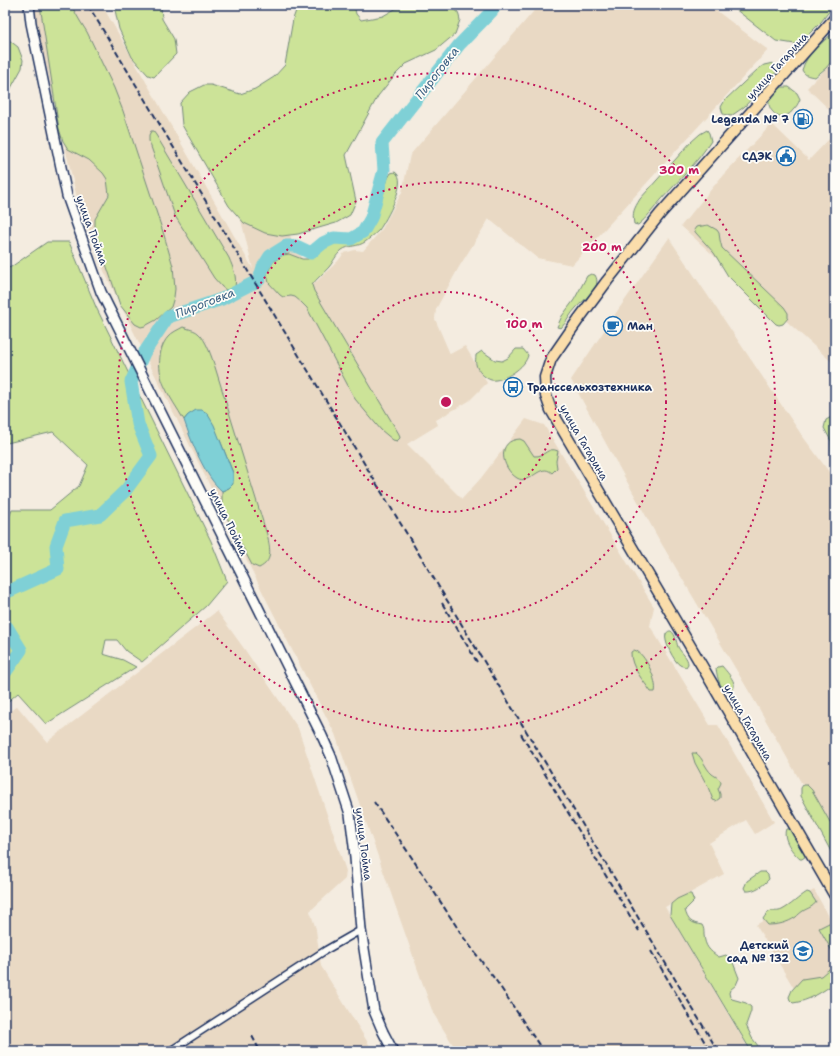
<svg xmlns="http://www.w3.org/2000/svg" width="840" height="1056" font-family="'Shantell Sans',sans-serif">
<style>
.built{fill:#e9d9c4}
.green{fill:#cce398;stroke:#74897b}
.water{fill:#7fd0d6;stroke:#5790a6}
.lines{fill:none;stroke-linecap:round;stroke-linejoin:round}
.river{stroke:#7fd0d6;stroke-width:13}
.minor-casing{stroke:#1b2f5e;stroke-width:9}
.secondary-casing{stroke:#1b2f5e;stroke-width:12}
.primary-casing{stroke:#1b2f5e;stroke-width:13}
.minor{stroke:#fdfcf7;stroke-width:6}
.secondary{stroke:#fdfcf7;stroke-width:9}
.primary{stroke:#faddab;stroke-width:10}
.rail{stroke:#1b2f5e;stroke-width:2;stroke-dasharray:6 3;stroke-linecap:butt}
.ring{fill:none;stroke:#c2185b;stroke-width:2;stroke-dasharray:2 4}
.labels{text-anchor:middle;stroke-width:3.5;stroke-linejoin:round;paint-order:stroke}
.street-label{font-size:11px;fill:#1b2f5e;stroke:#fdfcf7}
.poi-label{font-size:11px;font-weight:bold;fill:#1b2f5e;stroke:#fdfcf7;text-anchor:end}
.water-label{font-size:12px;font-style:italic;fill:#395f82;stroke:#fdfcf7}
.centre{fill:#c2185b;stroke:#fdfcf7;stroke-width:2}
.ring-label{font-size:12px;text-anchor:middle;font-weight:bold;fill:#c2185b;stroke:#fdfcf7;stroke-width:3.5;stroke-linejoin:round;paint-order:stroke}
</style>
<rect width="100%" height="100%" fill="#f4ece0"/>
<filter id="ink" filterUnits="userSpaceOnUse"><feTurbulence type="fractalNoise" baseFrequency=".025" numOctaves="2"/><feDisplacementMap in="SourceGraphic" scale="8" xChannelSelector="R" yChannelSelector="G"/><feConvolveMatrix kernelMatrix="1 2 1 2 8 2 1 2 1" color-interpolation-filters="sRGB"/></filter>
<g filter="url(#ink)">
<path class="built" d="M32 5H102L253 269 232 183 252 172 296 246 314 284 338 261 344 253 355 250 363 251 382 229 402 192 410 155 539 5H709L768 50 572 265 537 258 489 219 459 267 436 309 435 319 450 354 465 346 487 383 469 401 436 420 438 425 407 444 462 499 481 478 526 419 544 425 654 607 650 626 710 725H718L774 822 755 834 746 820 709 843 724 874 665 907 750 1051H457L433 1013 335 734 265 597 144 353 104 271 76 194Z
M835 59V115L807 88Z
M772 124 809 160 835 133V365L681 226 723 175Z
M669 238 801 434 835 480V842L757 705 657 536 571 380 618 310Z
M217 611 245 650 298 728 346 871 345 879 310 911 316 929V930L321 966 373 1051H5V715L17 706 47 742Z
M814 890 835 927V976L798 995 756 925Z"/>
<path class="green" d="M40 5H71L80 21 87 32 114 88 123 111 164 235 173 266 175 289 174 297 171 307 156 320 145 326 141 327 135 324 120 305 95 232V219L109 195 107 179 103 173 89 160 68 149 63 141 59 129Z
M114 5H161L162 19 174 39 176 54 154 77 148 75 132 57 119 29Z
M298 5H354L356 14 361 20 383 16 402 5H444L452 8 458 12 460 20 455 34 436 50 406 64 394 76 378 96 346 155 356 201 350 215 336 223 298 234 282 236 265 233 244 223 229 206 182 125 180 103 190 92 204 85H211L240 94 255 89 274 77 285 65 293 19Z
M730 5H834L821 22 806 37 800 42 795 44 776 41Z
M834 32H835V57L826 68 815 77C809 76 805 76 802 70 807 53 821 44 834 32Z
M5 37 18 47 23 60 22 68 11 88 5 104Z
M773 63 778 69 774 75 744 107 731 116 723 114 721 107 725 100 758 69 764 65Z
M782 87H789L797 93 800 99C798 104 797 106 793 110 792 111 791 113 789 114 774 124 756 97 782 87Z
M707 130 709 133 711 141C697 163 678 181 661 200 653 209 647 218 638 225L634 224C632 212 634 209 640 199L691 142 700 134Z
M151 131H153L156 135 229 258C233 268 237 276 235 287L230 290H226L222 287 214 278 175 216 149 141V135Z
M395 172C409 180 386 220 379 230 375 234 369 239 365 242 358 247 349 245 342 250 335 256 334 261 329 267 323 274 317 278 312 285L314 291 399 434 400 438 397 441 393 440 381 430 355 399 307 308 301 302 295 297 291 296 283 297 280 295 269 283 267 274 273 262 283 255 289 254 302 259H308L319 251 334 243 342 241H352L364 235 372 227 376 219 388 178 391 173Z
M708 225 717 230 719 233 720 240 722 248 784 307 788 313V318L783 324 779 325 776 324 728 276 714 253 696 233 694 230 696 227Z
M47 242H69L96 307 211 541 227 581 206 606 142 662 126 651 117 640H106L103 654 123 660 136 667 46 724 18 693 5 704V556L10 550 5 546V527L12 510H50L79 486 88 465 53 432 7 443H5V269L11 267Z
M591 274 595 275C603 288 584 299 576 308 570 314 567 322 561 328L557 327 562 316 574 300 587 276Z
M183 327C188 329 195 330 198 333 206 339 212 358 215 367L268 538C270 551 273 561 259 568L252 565 222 508V491L229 488 233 473 220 440 188 415 184 420C178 409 169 397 164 385 158 372 157 349 168 337 172 332 178 330 183 327Z
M516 349H523L528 355C526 367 503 382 491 380 485 378 477 371 476 364 475 361 476 358 476 355L482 351 495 360 502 361 508 358Z
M835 415V469L832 464 831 441 824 428 826 420Z
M520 439 524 441 534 456C546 457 547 446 558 451L556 461 557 468 552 473C540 462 530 486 517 478 501 468 496 440 520 439Z
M671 631C676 635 676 641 678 647 681 653 688 657 688 664L686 667C684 666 681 666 680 665 674 662 663 640 666 634 668 631 669 631 671 631Z
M634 650C645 652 658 682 655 692H651C644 681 630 667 631 652Z
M722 666C726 671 738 683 733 689 731 691 729 691 727 693 719 685 718 680 716 669L718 667Z
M692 753H696C703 758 705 768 712 774 716 777 720 778 721 783L718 789 720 794V798L716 801 713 800 708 787 695 763Z
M803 785H807L812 790 835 831V859L801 796V788Z
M786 829H789L796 836 806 856 802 859H800C793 853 782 839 786 829Z
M760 872H765L768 875 769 879C764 885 754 892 746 891L744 888 747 881Z
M807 892 810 893 816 902C813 907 808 908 803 911 800 913 798 915 796 917 787 923 778 925 768 925L763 919C771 906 773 914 782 910 790 906 799 897 807 892Z
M688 894H691L694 901 685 910C688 921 691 923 702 925 704 928 704 931 704 935 705 946 709 951 719 957L726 955 732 960 739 978 736 985 730 990 729 993 730 997 732 999 746 1003 751 1007V1011L746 1025 752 1038 762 1051H751L670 915 671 904 677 899Z
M831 922 835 929V949L832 951 819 928Z
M835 964V983C822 992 809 1001 793 1003L790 1000 789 997 792 990 802 979 821 976Z"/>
<path class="water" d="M196 410H202L207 413 214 425 233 473V484L229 488 222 491C205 477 191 441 184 420L188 415Z"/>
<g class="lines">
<path class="river" d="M5 593 58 569 56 546 65 521 100 515 126 490 151 456 138 424 131 382 144 353 168 317 222 299 259 280 263 267 270 256 286 246H296L311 253 323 243 334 238 351 239 363 232 371 218 384 170 382 143 459 45 492 11 496 5
M5 627H7L21 650 5 673"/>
<g class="minor-casing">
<path id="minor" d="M170 1051 326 950 361 930"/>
</g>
<g class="secondary-casing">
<path id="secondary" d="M29 5 31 23 67 196 101 292 322 736 331 756 350 814 354 846 361 930 374 1011 383 1032 393 1051"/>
</g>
<g class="primary-casing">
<path id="primary" d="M835 18 660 214 607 281 578 320 551 359 545 377 546 396 551 410 702 666 835 896"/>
</g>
<use href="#minor" class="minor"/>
<use href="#secondary" class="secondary"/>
<use href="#primary" class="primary"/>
<path class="rail" d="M88 5 249 273 563 792 718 1051
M442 603 477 662
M521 734 639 931
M374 802 412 858 464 938 497 982 543 1051
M651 951 710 1051
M252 1036 260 1051"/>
</g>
</g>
<g class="ring">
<circle cx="446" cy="402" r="110"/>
<circle cx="446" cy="402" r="220"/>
<circle cx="446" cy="402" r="329"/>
</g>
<defs>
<g id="fuel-ring" transform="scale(1)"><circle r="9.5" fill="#fdfcf7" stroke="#1f6fb2" stroke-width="1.5"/><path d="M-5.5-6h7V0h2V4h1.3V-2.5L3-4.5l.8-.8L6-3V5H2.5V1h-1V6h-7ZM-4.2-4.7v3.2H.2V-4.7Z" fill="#1f6fb2"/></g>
<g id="civic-ring" transform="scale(1)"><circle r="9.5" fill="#fdfcf7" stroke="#1f6fb2" stroke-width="1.5"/><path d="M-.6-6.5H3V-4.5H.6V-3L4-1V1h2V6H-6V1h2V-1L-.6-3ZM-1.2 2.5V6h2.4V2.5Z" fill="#1f6fb2"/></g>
<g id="cafe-ring" transform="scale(1)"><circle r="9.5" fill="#fdfcf7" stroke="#1f6fb2" stroke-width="1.5"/><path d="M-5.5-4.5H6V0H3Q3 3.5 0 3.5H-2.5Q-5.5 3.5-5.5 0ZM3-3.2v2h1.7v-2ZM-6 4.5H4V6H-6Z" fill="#1f6fb2"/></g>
<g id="bus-ring" transform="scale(1)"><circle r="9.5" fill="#fdfcf7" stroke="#1f6fb2" stroke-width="1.5"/><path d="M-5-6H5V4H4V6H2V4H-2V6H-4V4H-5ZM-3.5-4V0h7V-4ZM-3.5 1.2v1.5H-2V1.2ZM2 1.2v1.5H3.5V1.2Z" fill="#1f6fb2"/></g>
<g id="school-ring" transform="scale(1)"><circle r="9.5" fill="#fdfcf7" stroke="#1f6fb2" stroke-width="1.5"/><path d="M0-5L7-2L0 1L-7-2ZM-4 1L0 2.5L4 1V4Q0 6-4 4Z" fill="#1f6fb2"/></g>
</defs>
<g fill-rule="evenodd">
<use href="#fuel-ring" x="803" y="119"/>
<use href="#civic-ring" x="786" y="156"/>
<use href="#cafe-ring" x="613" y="326"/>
<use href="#bus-ring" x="513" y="387"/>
<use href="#school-ring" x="803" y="951"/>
</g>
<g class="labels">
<g class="street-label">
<text transform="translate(777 66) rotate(-48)" y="4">улица Гагарина</text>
<text transform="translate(92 230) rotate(70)" y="4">улица Пойма</text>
<text transform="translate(584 442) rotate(60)" y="4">улица Гагарина</text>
<text transform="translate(229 522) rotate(64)" y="4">улица Пойма</text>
<text transform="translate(748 722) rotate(60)" y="4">улица Гагарина</text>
<text transform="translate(364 844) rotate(83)" y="4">улица Пойма</text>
</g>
<g class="poi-label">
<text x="789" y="123">Legenda № 7</text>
<text x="772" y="160">СДЭК</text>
<text x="627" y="330" text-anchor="start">Ман</text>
<text x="527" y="391" text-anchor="start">Транссельхозтехника</text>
<text x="789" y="949">Детский<tspan x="789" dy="13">сад № 132</tspan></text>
</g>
<g class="water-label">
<text transform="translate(437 73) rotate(-52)" y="4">Пироговка</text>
<text transform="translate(205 303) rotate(-21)" y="4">Пироговка</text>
</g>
</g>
<circle cx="446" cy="402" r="6" class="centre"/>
<g class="ring-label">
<text x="679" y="174">300 m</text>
<text x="602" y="251">200 m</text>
<text x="524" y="328">100 m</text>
</g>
<rect width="840" height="1056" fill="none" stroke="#fdfcf7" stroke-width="20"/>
<rect x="10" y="10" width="820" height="1036" fill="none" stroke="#1b2f5e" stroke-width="1.5" filter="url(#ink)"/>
</svg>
